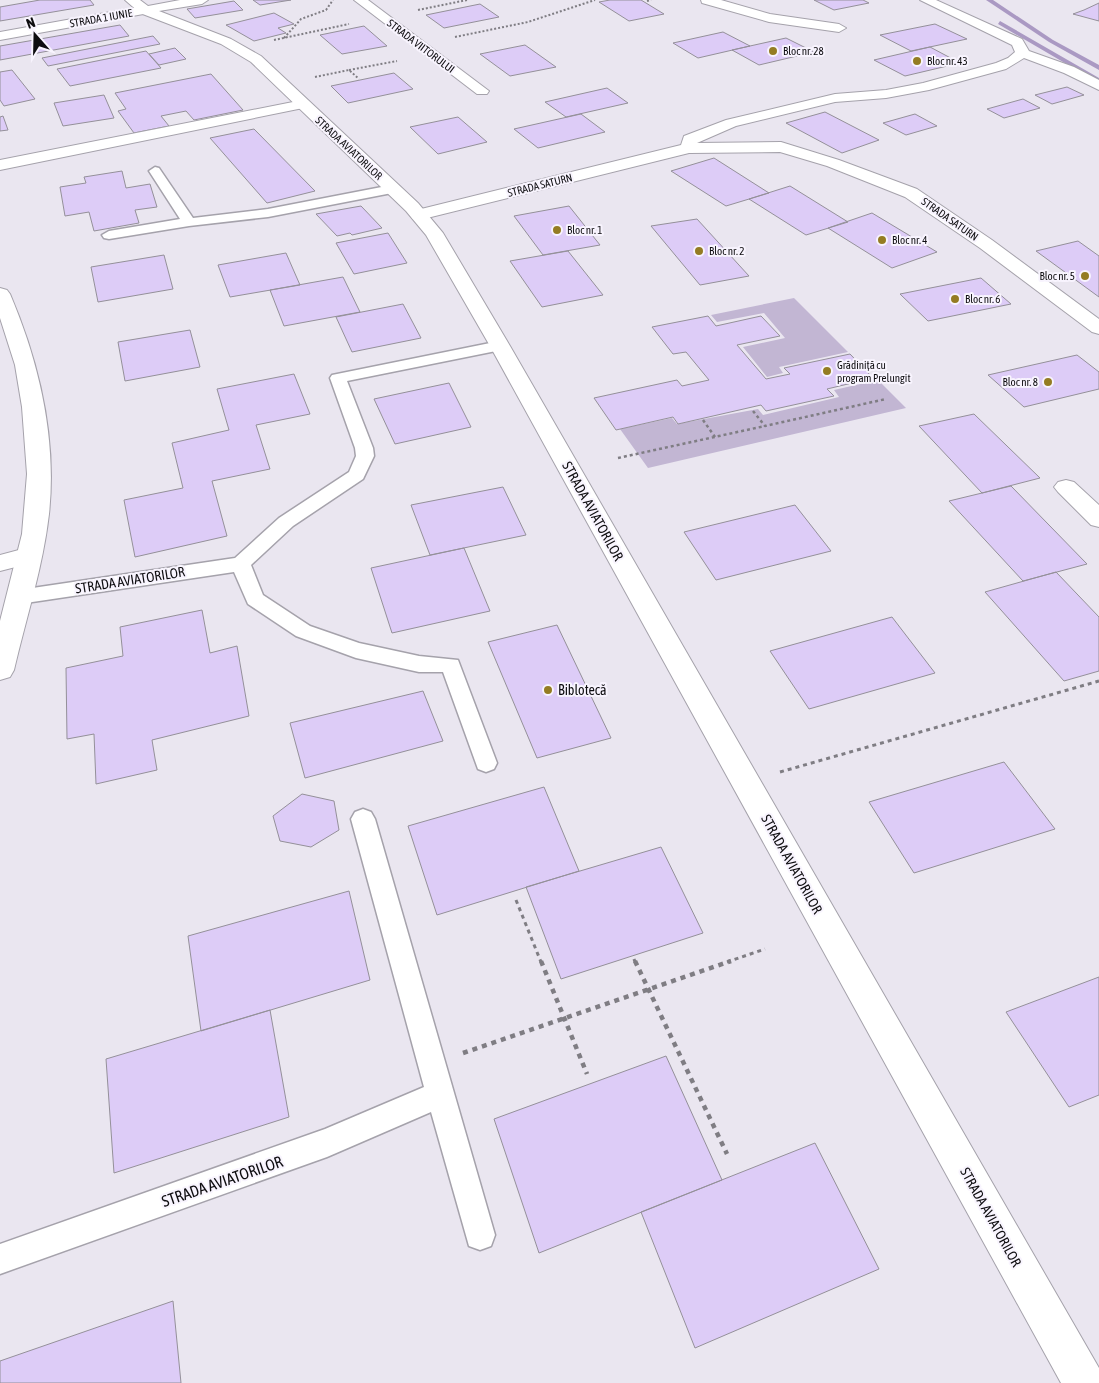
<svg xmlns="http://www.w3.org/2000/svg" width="1099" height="1383" font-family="'Asap Condensed',sans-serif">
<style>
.green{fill:#c2b6d3}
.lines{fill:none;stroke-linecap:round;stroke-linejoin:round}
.stream{fill:#aa99c3;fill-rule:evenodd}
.building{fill:#ddccf7;stroke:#949099}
.lane-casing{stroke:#a5a2ab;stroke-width:3}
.street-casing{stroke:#a5a2ab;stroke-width:2}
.secondary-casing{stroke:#a5a2ab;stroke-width:2}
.primary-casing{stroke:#a5a2ab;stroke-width:2}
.path-far3{stroke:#7f7d83;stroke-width:2;stroke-dasharray:2 2;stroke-linecap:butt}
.path-far2{stroke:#7f7d83;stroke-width:2.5;stroke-dasharray:3 3;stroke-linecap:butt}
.path-far1{stroke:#7f7d83;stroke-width:3;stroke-dasharray:4 4;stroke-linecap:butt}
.path{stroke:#7f7d83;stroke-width:4.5;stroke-dasharray:5 5;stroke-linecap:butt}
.lane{fill:#fff;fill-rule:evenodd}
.street{fill:#fff;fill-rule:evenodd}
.secondary{fill:#fff;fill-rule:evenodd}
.primary{fill:#fff;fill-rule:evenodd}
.poi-dot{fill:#947c23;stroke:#f8f4fe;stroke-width:2}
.labels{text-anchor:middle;stroke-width:4;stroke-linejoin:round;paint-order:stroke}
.far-street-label{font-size:11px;fill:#0e0d10;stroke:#f8f4fe}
.far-poi-label{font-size:11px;fill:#0e0d10;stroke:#f8f4fe;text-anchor:start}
.street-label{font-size:14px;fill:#0e0d10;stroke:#f8f4fe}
.poi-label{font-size:14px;fill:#0e0d10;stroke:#f8f4fe;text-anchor:start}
.near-street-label{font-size:16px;fill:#0e0d10;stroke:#f8f4fe}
</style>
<rect width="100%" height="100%" fill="#eae6f0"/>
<path class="green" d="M794 298 848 352 779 367 783 373 767 377 743 347 785 338 764 313 717 322 711 315Z
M878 380 906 408 648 468 620 429 672 418 677 424 758 409 763 415 839 397 834 390Z"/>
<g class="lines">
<path class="stream" d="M986 0H993L1053 40 1099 65V70L1049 42Z
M1000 21 1099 78V83L998 24Z"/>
</g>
<path class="building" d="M40 0H90L94 5 0 21V7Z
M253 0H291L260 5Z
M610 0H641L664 14 629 21 599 2Z
M814 0H863L869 3 834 10Z
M234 1 243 10 195 18 187 9Z
M1099 3V21L1073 14 1084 10Z
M480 4 499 17 444 28 426 15Z
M274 13 294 24 278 28 286 33 254 41 226 25Z
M935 24 967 39 911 51 880 35Z
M120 25 129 36 0 60V46Z
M364 26 387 46 342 54 320 35Z
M723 32 750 46 698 58 673 43Z
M153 36 160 44 48 66 42 58Z
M786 38 814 52 759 65 732 50Z
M525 45 556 67 510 76 480 54Z
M930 47 960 63 905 76 874 60Z
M175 48 186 59 159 65 149 54Z
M146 51 161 68 70 86 57 69Z
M12 70 35 99 4 106 0 100V72Z
M394 73 413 89 348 103 331 86Z
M211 74 243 110 194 120 186 111 161 116 169 126 134 133 118 111 126 109 115 93Z
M1067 87 1084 95 1052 104 1035 95Z
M607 88 628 103 566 117 545 102Z
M104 95 114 118 63 126 54 103Z
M1023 99 1040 108 1004 118 987 109Z
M825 112 879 140 842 153 786 123Z
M581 114 605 132 538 148 514 129Z
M915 114 937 126 906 135 883 123Z
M3 116 8 130 0 131V117Z
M458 117 487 142 438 154 410 127Z
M254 129 315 191 267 203 210 138Z
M714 158 769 193 726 206 671 171Z
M122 171 126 188 150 184 157 207 135 210 139 223 94 231 89 212 65 216 60 187 86 183 84 177Z
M790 186 848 222 806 235 749 199Z
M361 206 382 228 352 235 350 233 337 236 316 214Z
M569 206 600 245 543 255 514 216Z
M872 213 937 252 892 268 828 228Z
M697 219 749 276 700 285 651 226Z
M388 233 407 263 354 274 336 243Z
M1078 241 1099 256V297L1036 251Z
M568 251 603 295 542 307 510 261Z
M286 253 300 285 230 297 218 265Z
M164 255 173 289 98 302 91 267Z
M343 277 360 312 284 326 270 290Z
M981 278 1011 304 928 321 900 294Z
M403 304 421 338 352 352 336 317Z
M708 316 716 326 761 316 780 336 737 345 766 379 790 374 784 368 850 354 873 378 827 389 834 396 766 411 761 405 678 424 673 417 616 430 594 398 677 380 682 386 709 380 686 352 673 354 652 327Z
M190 330 200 367 125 381 118 342Z
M1077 355 1099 372V389L1024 407 988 375Z
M294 374 310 414 256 425 270 469 212 481 227 536 135 557 124 500 183 488 172 443 229 430 217 389Z
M449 383 471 427 395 444 374 399Z
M974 414 1040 478 982 493 919 426Z
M1011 486 1087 564 1023 581 949 501Z
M503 487 526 535 430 555 411 505Z
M795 505 831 551 716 580 684 532Z
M464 548 490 611 392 633 371 568Z
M1056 572 1099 617V671L1064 681 985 592Z
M202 610 210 653 237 646 249 716 152 740 157 770 96 784 94 734 67 739 66 668 123 656 120 627Z
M892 617 935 673 809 709 770 651Z
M557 625 611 738 537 758 488 642Z
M423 691 443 741 305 778 290 723Z
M1004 762 1055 829 914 873 869 802Z
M544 787 579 871 437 915 408 826Z
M302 794 334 801 339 830 311 847 280 841 273 816Z
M661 847 703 933 561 979 526 887Z
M349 891 370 980 201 1031 188 936Z
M1099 977V1095L1069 1107 1006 1012Z
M270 1010 289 1117 114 1173 106 1059Z
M666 1056 722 1180 539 1253 494 1119Z
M815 1143 879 1269 695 1348 641 1212Z
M173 1301 181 1383H0V1361Z"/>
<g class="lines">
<g class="lane-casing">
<path id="lane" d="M155 167 159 168 193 218 268 209 392 185 398 189 392 193 268 217 189 226 109 239 104 238 102 235 109 231 180 219 149 171Z
M500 341 508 346 506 349 347 381 373 448 374 456 363 479 293 526 251 565 263 595 310 626 359 643 419 656 458 660 497 763 494 769 486 772 478 769 443 672H419L356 658 296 636 248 604 234 572 19 604 12 602 9 597 12 592 19 590 235 558 279 518 349 472 356 456 355 448 330 378 332 375Z
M363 809 371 812 375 819 495 1235 491 1246 480 1250 469 1246 431 1112 327 1157 0 1274V1244L325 1129 424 1087 351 819 355 812Z"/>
</g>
<g class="street-casing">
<path id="street" d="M354 0H368L489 91 487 94H477Z
M701 0H721L770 14 839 24 846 28 839 32 769 22 702 3Z
M920 0H936L1022 39 1029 51 1074 67 1099 80V90L1064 73 1024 58 1006 69 929 90 886 98 835 102 736 126 697 143 781 142 839 160 917 189 992 240 1099 319V334L1092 332 980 248 905 197 827 166 780 152 689 153 419 220 413 219 410 215 413 211 681 145 684 136 726 120 835 94 886 90 923 83 996 63 1008 58 1015 52 1012 45Z
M144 6 149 7 150 10 149 13 0 40V32Z
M303 100 308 101 310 104 308 107 0 170V160Z
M1066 480 1074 482 1099 505V527L1091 525 1058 492 1054 487 1058 482Z
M30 547 39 549 42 555 39 561 0 571V555Z"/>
</g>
<g class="secondary-casing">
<path id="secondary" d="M125 0H140L148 6 180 0H208L202 4 159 11 231 39 261 56 418 203 443 233 510 346 1099 1368V1383H1061L490 346 426 235 406 211 251 62 221 44 140 13Z"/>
</g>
<g class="primary-casing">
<path id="primary" d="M0 288 7 290 10 294C39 362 57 439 49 514 43 567 26 618 14 670L10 677 0 680V621L22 534 27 474 22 407 15 365 0 318Z"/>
</g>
<path class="path-far3" d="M647 1 651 0
M418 10 467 0
M455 37 528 22 595 0
M284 38 301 19 326 10 333 0
M274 40 349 24
M349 70 397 61
M315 77 349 70 359 79"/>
<path class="path-far2" d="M753 411 765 426 886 399
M703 420 715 437
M618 458 765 426"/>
<path class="path-far1" d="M780 772 1099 681
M516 900 541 962
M634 959 635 962
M727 962 765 949"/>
<path class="path" d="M541 961 587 1074
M635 961 727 1154
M463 1053 731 961"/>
<use href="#lane" class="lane"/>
<use href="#street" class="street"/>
<use href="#secondary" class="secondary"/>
<use href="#primary" class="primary"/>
</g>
<g class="poi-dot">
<circle cx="773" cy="51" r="5"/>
<circle cx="917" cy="61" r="5"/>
<circle cx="557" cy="230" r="5"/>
<circle cx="882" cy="240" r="5"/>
<circle cx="699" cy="251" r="5"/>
<circle cx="1085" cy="276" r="5"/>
<circle cx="955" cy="299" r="5"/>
<circle cx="827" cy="371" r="5"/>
<circle cx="1048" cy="382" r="5"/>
<circle cx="548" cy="690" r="5"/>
</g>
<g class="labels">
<g class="far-street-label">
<text transform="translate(101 18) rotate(-10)" y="4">STRADA 1 IUNIE</text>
<text transform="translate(421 46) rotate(37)" y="4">STRADA VIITORULUI</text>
<text transform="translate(349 148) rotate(43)" y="4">STRADA AVIATORILOR</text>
<text transform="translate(540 185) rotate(-14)" y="4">STRADA SATURN</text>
<text transform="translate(950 219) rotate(35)" y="4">STRADA SATURN</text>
</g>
<g class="far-poi-label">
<text x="783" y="55">Bloc nr. 28</text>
<text x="927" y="65">Bloc nr. 43</text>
<text x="567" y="234">Bloc nr. 1</text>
<text x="892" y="244">Bloc nr. 4</text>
<text x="709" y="255">Bloc nr. 2</text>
<text x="1075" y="280" text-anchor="end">Bloc nr. 5</text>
<text x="965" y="303">Bloc nr. 6</text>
<text x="837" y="369">Grădiniță cu<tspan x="837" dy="13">program Prelungit</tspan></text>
<text x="1038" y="386" text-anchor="end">Bloc nr. 8</text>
</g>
<g class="street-label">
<text transform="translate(593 511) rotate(61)" y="5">STRADA AVIATORILOR</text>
<text transform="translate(130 580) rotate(-9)" y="5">STRADA AVIATORILOR</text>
<text transform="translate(792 864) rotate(61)" y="5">STRADA AVIATORILOR</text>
<text transform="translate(991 1217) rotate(61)" y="5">STRADA AVIATORILOR</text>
</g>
<g class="poi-label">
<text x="558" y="695">Biblotecă</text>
</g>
<g class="near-street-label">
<text transform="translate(222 1181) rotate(-19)" y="6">STRADA AVIATORILOR</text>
</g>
</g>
<g transform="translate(35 35) rotate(340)" stroke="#f8f4fe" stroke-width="4" paint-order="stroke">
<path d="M0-4L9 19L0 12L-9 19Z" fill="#0e0d10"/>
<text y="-8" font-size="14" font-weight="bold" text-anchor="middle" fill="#0e0d10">N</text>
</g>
</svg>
